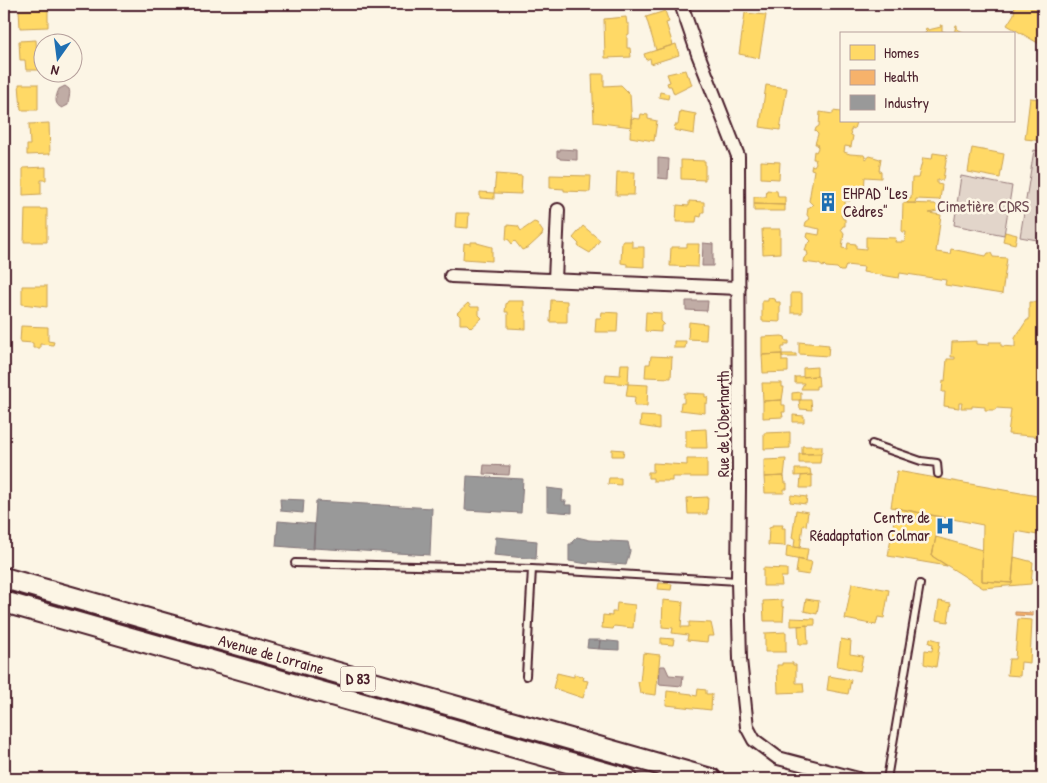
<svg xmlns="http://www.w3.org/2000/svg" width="1047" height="783" font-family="'Patrick Hand',sans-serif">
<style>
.green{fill:#e2d5ca;stroke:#967a7a}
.water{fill:#c0aca5;stroke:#917474}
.homes{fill:#ffd966;stroke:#c9a154}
.health{fill:#f6b26b;stroke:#c28658}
.industry{fill:#999;stroke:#817478}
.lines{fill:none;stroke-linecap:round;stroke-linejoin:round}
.service-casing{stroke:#4a1f2b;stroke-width:10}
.minor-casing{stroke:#4a1f2b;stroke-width:16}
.primary-casing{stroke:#4a1f2b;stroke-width:24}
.service{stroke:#fcf5e5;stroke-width:6}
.minor{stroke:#fcf5e5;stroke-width:12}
.primary{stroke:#fcf5e5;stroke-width:20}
.labels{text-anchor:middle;stroke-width:5;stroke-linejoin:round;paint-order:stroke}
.shield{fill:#fcf5e5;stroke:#7f5f63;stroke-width:1}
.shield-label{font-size:15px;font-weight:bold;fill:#4a1f2b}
.poi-label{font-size:16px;fill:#4a1f2b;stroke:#fcf5e5;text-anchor:start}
.park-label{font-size:16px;fill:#704c53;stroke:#fcf5e5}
.street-label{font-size:16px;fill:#4a1f2b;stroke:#fcf5e5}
</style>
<rect width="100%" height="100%" fill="#fcf5e5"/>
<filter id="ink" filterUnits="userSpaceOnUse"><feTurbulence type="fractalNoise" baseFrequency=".02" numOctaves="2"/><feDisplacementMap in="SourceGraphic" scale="10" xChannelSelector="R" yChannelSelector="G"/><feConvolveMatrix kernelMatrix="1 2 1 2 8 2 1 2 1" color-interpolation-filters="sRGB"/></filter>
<g filter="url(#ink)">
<path class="green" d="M1034 150 1043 152V241L1020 237Z
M961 176 1012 186 1004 235 954 225Z
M4 586 682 779H652L347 695 4 595Z
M1040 621H1043V660H1038Z
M1043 700V766L1038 765Z"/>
<path class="water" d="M65 86 69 89C71 93 68 101 68 105L62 108C53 104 56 96 59 89Z
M560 149 577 150V160L560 159V158L557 157V151H560Z
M658 158 669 159 668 179 658 178Z
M703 243 713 244V266H702Z
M686 301H708L707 311 686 310Z
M484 465 510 466 509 475 483 474Z
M660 666H665L669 675 683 676 682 686 659 684Z"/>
<path class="homes" d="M1015 4H1043V46L1007 25 1014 14Z
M48 9V27L20 28 19 10Z
M665 11 669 22 666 23 673 45 656 50 646 17Z
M745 13 766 15 759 58 739 54Z
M626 17 627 24H629V34L627 35V48H630L631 57 605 58 604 19Z
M940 25H942V31L951 34H924L927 31 925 29 927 28 928 30 941 27Z
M956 25H957V29L967 34H954Z
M36 40 37 58H42V70H26L25 60H20L19 41Z
M676 44 679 55 651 64 650 58 646 60 644 54Z
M685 70 687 76H689L692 85 674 94 671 86H668L667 83 670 82 667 74Z
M592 74H604V86L621 85 630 94 632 127 594 122Z
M19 84H38V110H21Z
M766 85 787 88 780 130 760 127Z
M660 92 669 94 668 99 659 97Z
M1030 98 1043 99V141L1025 139Z
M680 111 696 114 694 134 674 130 675 125H678Z
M833 111 841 112V121L856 122 854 129 852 128 850 132 851 135 853 136 851 147 845 146 844 152 850 154 864 155 866 159 870 156 880 159 881 158 879 171H881V178L865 177 864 191H851L850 201H845V212L841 215 843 219H845V226H843L841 229 844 233 842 248 847 249 848 243 856 244V248L866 249V237L896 238 895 242H905L906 232H902L903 203 935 204 938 207 937 211 929 213 941 215 936 252 950 254 951 249 986 256 988 253H991L993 257 1007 258 1002 294 945 285 946 280 900 273 899 278 863 272 864 267 846 265 844 271H840L837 268 826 267 824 265 823 267 819 264 803 262 804 258 808 255 807 251H805L807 244H808L811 241 807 237 808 233 819 235 820 229 805 226 806 222 810 219 807 215 808 208 813 205 809 201 814 170 811 169 812 165 814 166 816 163 815 159H813L814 151 816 152 818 148 817 144H815L818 134 815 131 816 128 819 126 820 112 833 114Z
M641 114 648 115V119L657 121 654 141 630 137 631 118 640 119Z
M49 123 50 154 27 155V145H30L29 124Z
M972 148 1004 154 1000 178 968 172Z
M933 153 947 155 943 180H937V184L942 185 940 200 916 199 915 203H907V198L911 199 912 178H918L923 158 932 159Z
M681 160 705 161V180L681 179Z
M761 161 780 162 779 179 761 178Z
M46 167V180H41V194L23 195V168Z
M617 172H635L634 195H616Z
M496 174 522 176 521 194 494 193Z
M550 175 591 176 590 192 564 191V189L550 188Z
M767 190 777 191 778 197H785V205L754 204V197H766Z
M480 192 494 193V199L480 198Z
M689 201 704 202V212H702L701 217 697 216 696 222H676L677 205 689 206Z
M754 204 785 205V211H754Z
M25 209H47V242H24Z
M456 213H469L468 228 455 227Z
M534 222 537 223 543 232 542 235 529 247 522 250 515 241 512 244 509 240 506 239 507 225 518 226 521 231Z
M583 226 600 240 590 253 578 246 579 244 573 238Z
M762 229H780V253L763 254Z
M1005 232 1017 235 1015 244 1003 241Z
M622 241H632V247H644V267L627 266V264L621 263Z
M471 242H477V243L492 247V261L463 259 464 243 471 244Z
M687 244H699L698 267 670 266 671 247H687Z
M22 286H47V307L22 304Z
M791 293H802V313H791Z
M768 298 775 299 776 302H780V322L762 321V301H768Z
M551 300 567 301V322H550Z
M508 301H524V312H526V329L508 328V312H505L506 304Z
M1029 302H1043V437L1008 434 1011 409 996 408 995 410H985V407L972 406V408H961L962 403H959V408L944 406 945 392H942L943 380 945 381 947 359H955V357H951L952 342 977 341V344L989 345V342H1001V346L1015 347V338L1027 320H1029Z
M468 303 471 307H479V315L482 318 471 328 467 324H460V316L457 313Z
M602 312 618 313 617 332H595L596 318H601Z
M646 312 661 313V321L664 324 661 326V332L645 331Z
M689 322 707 324 706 340 688 339Z
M21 326 48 327V341L54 342 53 345 40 344V348H33V343L20 342Z
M782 336 785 337 786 341H789V344H785V347H782V354L762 355V337Z
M674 341H686L685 348H674Z
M799 342 829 345 828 356 799 354Z
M782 354V361H788V372L763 373 762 355Z
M782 354H796V357H782Z
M651 356 672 357 671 378 645 377 646 364H650Z
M621 364H629L628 384 605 382 606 374 620 375Z
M817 367V376L803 377V368Z
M818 376 819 386H816V389H801L804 383H795V377Z
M762 383H782V387H784L782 400 763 401Z
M628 384 648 385 647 406H634L635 397 626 396Z
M801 392V400H792V393Z
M684 393 705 394V397H708L707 404 705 403V413L680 410 681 403H684Z
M782 400V405H785V412H782L783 417 763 418V401Z
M799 400H811L812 410 800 409Z
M793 415 804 416V422H793Z
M641 416 659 417V429L640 426Z
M706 429 707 448H686V430Z
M790 432V448L764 449V433Z
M802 446H822V453L802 454Z
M612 449 624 450 623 456H612Z
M799 454H821L820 463H799Z
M687 459H707V477H672V481H653V478H648V472H653V463L687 465Z
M786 459 784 476 764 477V460Z
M795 469H810L811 475 795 476Z
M897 471 1043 497V536L1016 531 1012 583 982 581 983 525 891 507Z
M812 475V488H800L801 476Z
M784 476 785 483H787V489H784V493H765L764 477Z
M609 478H621V485L608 484Z
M791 495 807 497 806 504 790 502Z
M708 497 707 514H688L687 498Z
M896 508 940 517 932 556 947 566 888 556Z
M796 510 808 512 806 526 803 525 800 548 794 547 795 538H792Z
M772 525H783L782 528H785V546L768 545 769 528 772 527Z
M936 537 982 550V581L1012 583 1014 557 1033 562 1031 584 983 588 932 556Z
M787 546 808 549 806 561 786 557Z
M798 559 812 562 809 575 796 573Z
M763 568 787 569V577H781L782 586H763Z
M659 583 672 584 671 590 658 589Z
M852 583 889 590 884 618 878 617 876 625 845 619Z
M806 599 819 601 817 614 804 611Z
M663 600 683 602 681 627H689V622L711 623 714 636H708L707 642 687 640 688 635 672 633 673 628 662 627Z
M782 600V607H784L783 621H764L763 601Z
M939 601 951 603 948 622 936 620Z
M617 603 635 605 633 628 614 626 613 629 602 628 603 615 612 616V612H616Z
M791 618 815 619V625L791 626Z
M1018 619 1032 620 1030 663 1021 662 1020 676 1007 675 1009 659H1015Z
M807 625 808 644H799L798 626Z
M786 632V652H765V633Z
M661 638 674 639 673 645 661 644Z
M930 638 940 641 936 667 924 664 925 650 932 651 933 644 929 643Z
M841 639 851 641 850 654 863 656 860 671 837 666Z
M643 653 660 655 656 695 640 693 638 682H640Z
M782 663H793V665H796V683H803L804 692 778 693 777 665H782Z
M557 673 574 677V674L584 677 583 680 588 681 583 698 553 688Z
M829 676 851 680 848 694 827 690Z
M698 689 706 690V694H712L711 710 666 705 667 691 692 694V695L697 696Z"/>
<path class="health" d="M1015 612 1033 613V616L1015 615Z"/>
<path class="industry" d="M467 476 523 479 521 513 465 510Z
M547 488 563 490 562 501H566L565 505H572V513L547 511Z
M280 499 304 500 303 513 281 511Z
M316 501 432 508 430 555 313 548Z
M278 521 315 524 314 549 276 546Z
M496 537 537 541 536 559 494 555Z
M577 537 590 540 628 542 630 551 626 565 589 562 588 564 569 561V544H572V542Z
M588 640H600L599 649 587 648Z
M600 640 619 642V650L599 649Z"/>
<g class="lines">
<g class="service-casing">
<path id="service" d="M872 444 921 461 937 463 938 474
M295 563 532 569
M526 676 532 569 738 581
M887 779 920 584"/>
</g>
<g class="minor-casing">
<path id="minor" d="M681 4 698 54 738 156 739 487 738 581 740 659 747 727 754 740 778 758 858 779
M451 276 739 288
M555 280 558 210"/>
</g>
<g class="primary-casing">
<g id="primary">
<path id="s1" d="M4 578 711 779"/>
<path d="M4 602 627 779"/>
</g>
</g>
<use href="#service" class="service"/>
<use href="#minor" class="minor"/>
<use href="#primary" class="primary"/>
</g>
</g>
<defs>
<g id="building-bare" transform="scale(1.5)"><path d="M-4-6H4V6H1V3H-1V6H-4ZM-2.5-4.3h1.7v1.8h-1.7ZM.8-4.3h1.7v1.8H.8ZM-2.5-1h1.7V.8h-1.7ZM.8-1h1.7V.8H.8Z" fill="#1f6fb2" stroke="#fcf5e5" stroke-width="2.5" paint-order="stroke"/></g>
<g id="hospital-bare" transform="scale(1.5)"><path d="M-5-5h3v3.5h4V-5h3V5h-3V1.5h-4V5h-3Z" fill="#1f6fb2" stroke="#fcf5e5" stroke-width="2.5" paint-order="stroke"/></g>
</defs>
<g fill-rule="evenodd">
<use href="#building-bare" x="828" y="202"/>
<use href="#hospital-bare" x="945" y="526"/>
</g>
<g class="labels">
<rect class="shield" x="340.5" y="666.5" width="35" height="25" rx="4"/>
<g class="shield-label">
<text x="358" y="684">D 83</text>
</g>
<g class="poi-label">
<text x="843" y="199">EHPAD "Les<tspan x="843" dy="18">Cèdres"</tspan></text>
<text x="930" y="523" text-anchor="end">Centre de<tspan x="930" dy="18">Réadaptation Colmar</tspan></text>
</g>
<g class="park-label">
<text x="983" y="212">Cimetière CDRS</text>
</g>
<g class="street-label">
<text transform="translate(723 424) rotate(-90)" y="6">Rue de l'Oberharth</text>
<text dy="6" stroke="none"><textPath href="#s1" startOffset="278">Avenue de Lorraine</textPath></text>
</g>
</g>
<rect width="1047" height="783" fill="none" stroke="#fcf5e5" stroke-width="20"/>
<rect x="10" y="10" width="1027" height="763" fill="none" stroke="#4a1f2b" stroke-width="2" filter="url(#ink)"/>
<rect x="840" y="32" width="175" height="90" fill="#fcf5e5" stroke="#b59f9b"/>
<rect x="850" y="45" width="25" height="15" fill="#ffd966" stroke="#b59f9b"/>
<text x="884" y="58" font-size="15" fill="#4a1f2b">Homes</text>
<rect x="850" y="70" width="25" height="15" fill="#f6b26b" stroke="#b59f9b"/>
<text x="884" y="82" font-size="15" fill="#4a1f2b">Health</text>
<rect x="850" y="95" width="25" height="15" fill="#999999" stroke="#b59f9b"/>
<text x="884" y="108" font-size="15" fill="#4a1f2b">Industry</text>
<g transform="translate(58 58) rotate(194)"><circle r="24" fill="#fcf5e5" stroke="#b59f9b"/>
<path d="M0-4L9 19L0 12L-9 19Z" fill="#1f6fb2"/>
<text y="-8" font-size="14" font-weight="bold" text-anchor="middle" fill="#4a1f2b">N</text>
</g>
</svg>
